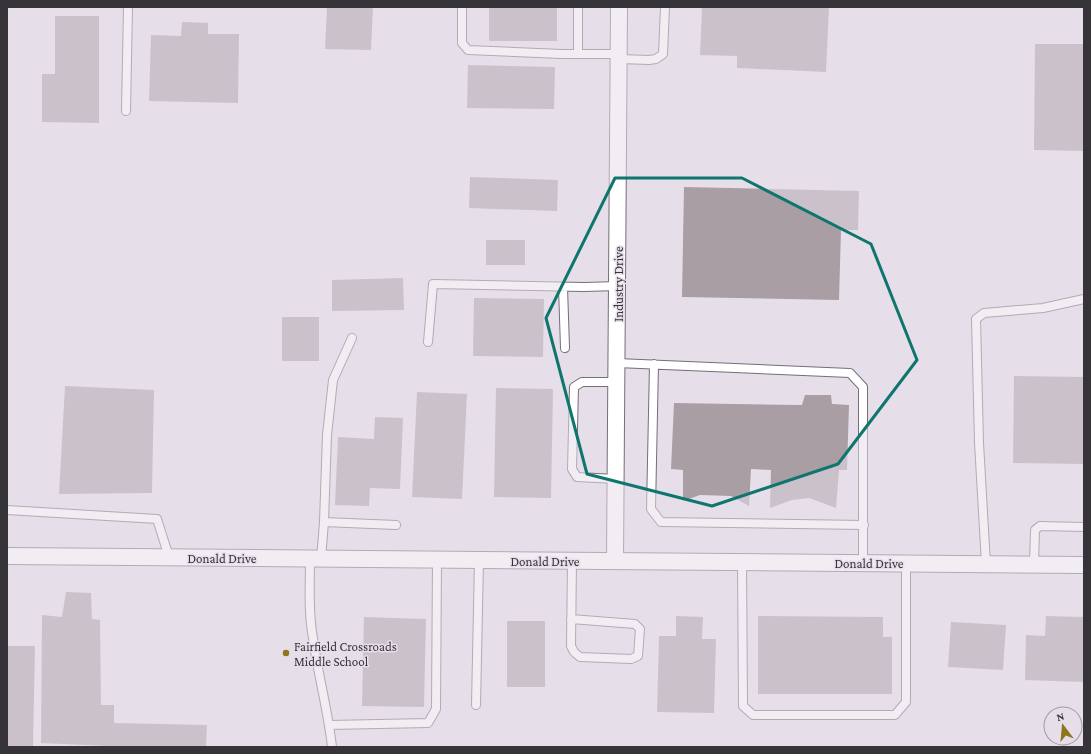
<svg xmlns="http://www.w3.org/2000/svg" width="1091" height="754" font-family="'Crimson Pro',serif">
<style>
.building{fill:#aa9ea5}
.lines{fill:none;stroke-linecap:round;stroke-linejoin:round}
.lane-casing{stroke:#746e78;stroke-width:10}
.street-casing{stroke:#746e78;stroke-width:18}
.lane{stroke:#fff;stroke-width:8}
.street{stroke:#fff;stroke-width:16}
.marked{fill:none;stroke:#0f766e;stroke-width:3;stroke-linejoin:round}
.poi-dot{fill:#8c771b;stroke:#e6dfea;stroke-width:1.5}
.labels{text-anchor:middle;stroke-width:3;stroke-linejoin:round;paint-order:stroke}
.street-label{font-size:13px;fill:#373439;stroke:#e6dfea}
.poi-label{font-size:13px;fill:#373439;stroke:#e6dfea;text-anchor:start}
</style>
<rect width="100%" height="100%" fill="#e6dfea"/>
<path class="building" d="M327 7H373L371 50 325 49Z
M489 7H557V41H489Z
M702 7H829L826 72 737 68V56L700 55Z
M55 16H99V123L42 122V74H55Z
M182 22 208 23V34H239L238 103 149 101 151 35 181 36Z
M1035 44H1084V151L1034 150Z
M468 65 555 67 554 109 467 108Z
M470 177 558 180 557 211 469 208Z
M684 187 859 191 858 230H841L839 300 682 297Z
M486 240H525V265H486Z
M403 278 404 310 332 311V280Z
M474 298 544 299 543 357 473 356Z
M282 317H319V361H282Z
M1014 376 1084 377V464L1013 463Z
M65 386 154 390 152 493 59 494Z
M496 388 553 389 551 498 494 497Z
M417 392 467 394 462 499 412 497Z
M805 395H831L832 404 849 405 847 470H839L836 508 809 498 792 500 770 508 771 470 751 469 749 506 731 496 700 495 683 501V470L671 469 674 403 802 405Z
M375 417 403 418 400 489 370 488 369 506 335 505 338 437 374 439Z
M66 592 91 593 92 619 100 620 101 705H114V723L207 725 206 747H107V746L41 743 42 615 62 617Z
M676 616 703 617 702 639H716L714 713 657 712 659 636H676Z
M758 616 883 617V637H892V694H758Z
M1046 616 1084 617V682L1025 680 1026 635 1045 636Z
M364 617 426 619 424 707 362 706Z
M507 621H545V687H507Z
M951 622 1006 625 1003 670 948 667Z
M7 646H35L33 747H7Z"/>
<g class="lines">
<g class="lane-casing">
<path id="lane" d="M462 7V43L468 50 562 54H619
M578 7V54
M619 59 649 60 656 59 663 54 665 7
M126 111 128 7
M563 287 565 348
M428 342 433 284 584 287 618 286
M617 363 850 373 863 387V563
M654 364 651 509 661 522 864 525
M616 479 577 477 572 469 574 387 582 382H617
M7 510 157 519 169 557
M324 522 327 435 333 380 352 338
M310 559C310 585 308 612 313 638 318 675 328 710 332 747
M321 559 324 522 396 525
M742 562 743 706 753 715H895L906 702V563
M986 564 979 443 976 319 984 313 1043 308 1084 299
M1034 564 1035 530 1040 526 1084 527
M571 619 635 624 640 629 638 656 631 659 580 657 574 652 571 646 572 561
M476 705 479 560
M329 725 428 723 436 709 437 560"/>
</g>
<g class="street-casing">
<path id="street" d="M7 556 1084 565
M615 561 619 7"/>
</g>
<use href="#lane" class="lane"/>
<use href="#street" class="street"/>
</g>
<path d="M0 0H1091V754H0ZM615 178H742L871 244 917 360 838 464 712 506 587 474 546 318Z" fill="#e6dfea" fill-opacity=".55" fill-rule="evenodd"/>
<path class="marked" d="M615 178H742L871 244 917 360 838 464 712 506 587 474 546 318Z"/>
<circle class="poi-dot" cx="286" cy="653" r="4"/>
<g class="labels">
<g class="street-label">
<text transform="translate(618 284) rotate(-90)" y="5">Industry Drive</text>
<text x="222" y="563">Donald Drive</text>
<text x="545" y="566">Donald Drive</text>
<text x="869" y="568">Donald Drive</text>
</g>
<g class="poi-label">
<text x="294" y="651">Fairfield Crossroads<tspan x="294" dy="15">Middle School</tspan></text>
</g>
</g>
<rect width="1091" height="754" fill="none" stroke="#373439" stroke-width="16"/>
<g transform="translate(1063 726) rotate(344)"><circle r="19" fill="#e6dfea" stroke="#a09ba3"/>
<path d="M0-3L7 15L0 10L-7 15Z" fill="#8c771b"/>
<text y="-6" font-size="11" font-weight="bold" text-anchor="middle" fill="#373439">N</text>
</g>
</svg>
